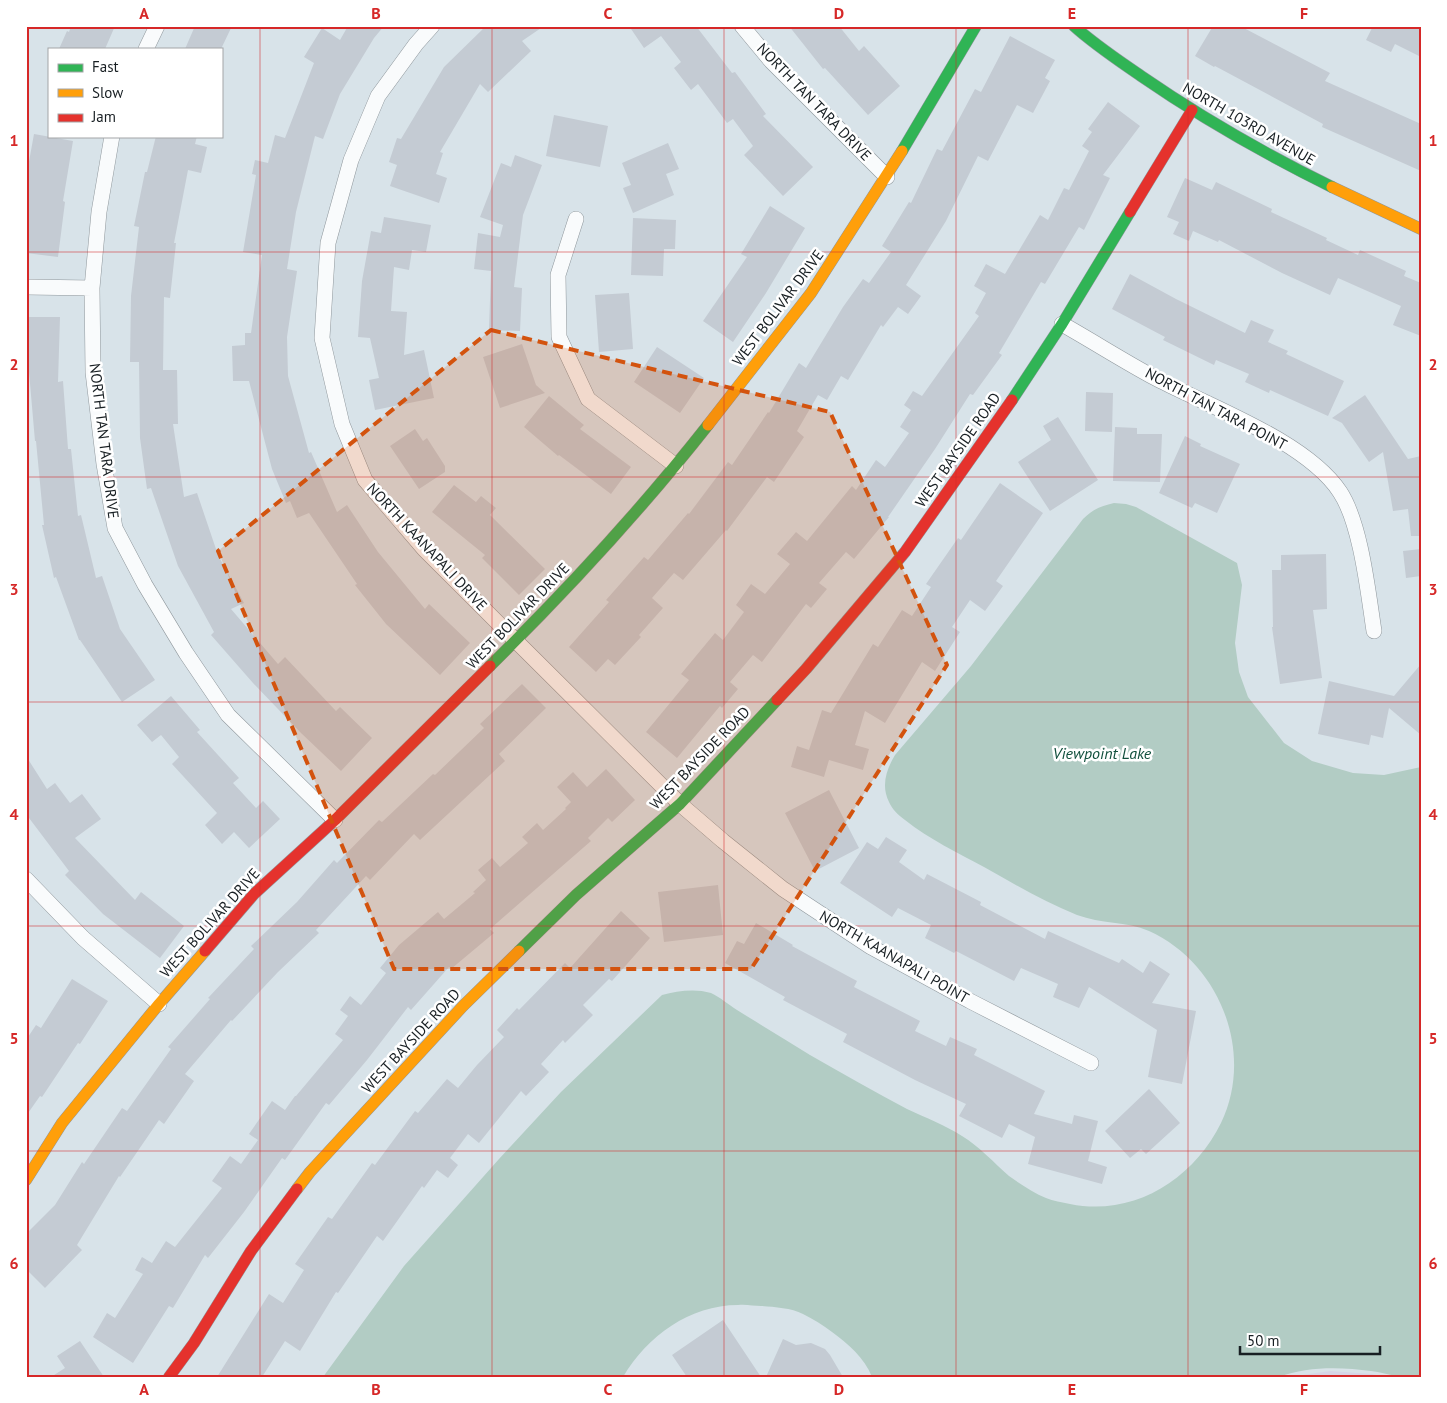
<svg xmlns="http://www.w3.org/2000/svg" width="1447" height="1403" font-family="'PT Sans',sans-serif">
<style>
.green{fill:#d6d6e7}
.water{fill:#b2ccc4}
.building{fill:#c4cbd3}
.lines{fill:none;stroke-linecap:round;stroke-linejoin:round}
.street-casing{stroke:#8f979c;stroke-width:16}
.fast-casing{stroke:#8f979c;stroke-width:12}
.slow-casing{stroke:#8f979c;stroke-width:12}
.jam-casing{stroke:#8f979c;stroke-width:12}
.street{stroke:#f9fbfc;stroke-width:15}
.fast{stroke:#30b455;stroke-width:11}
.slow{stroke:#ff9f0a;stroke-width:11}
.jam{stroke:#e5322d;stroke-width:11}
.marked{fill:#d3530e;fill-opacity:0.2;stroke:#d3530e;stroke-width:4;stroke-dasharray:10 6;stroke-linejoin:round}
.grid{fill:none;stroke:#d62828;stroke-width:1;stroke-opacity:0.55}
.labels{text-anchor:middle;stroke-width:5;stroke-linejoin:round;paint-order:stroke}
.street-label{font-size:15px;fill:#181f23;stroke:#fff}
.water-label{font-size:16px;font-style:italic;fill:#11503d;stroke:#fff}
.neatline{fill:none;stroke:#d62828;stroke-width:2}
.grid-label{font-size:16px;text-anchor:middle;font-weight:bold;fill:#d62828}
</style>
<rect width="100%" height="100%" fill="#d8e3e9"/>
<path class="green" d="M1330 1371 1372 1374 1385 1377H1289Z"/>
<path class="water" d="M1114 503 1126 504 1136 507 1237 563 1242 585 1235 643 1239 672 1248 697 1284 743 1312 761 1353 773 1384 775 1421 767V1377C1413 1377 1405 1378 1398 1376 1389 1375 1380 1372 1371 1371 1342 1367 1307 1366 1279 1377H872C864 1357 848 1344 832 1332 823 1325 813 1319 803 1314 791 1308 774 1307 761 1306 754 1306 746 1304 738 1305 690 1305 647 1336 623 1377H323L404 1266 499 1159 561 1092 662 995C677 991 695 988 711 993 720 997 729 1005 737 1010 761 1025 786 1040 810 1055 842 1073 875 1092 907 1109 926 1118 945 1125 962 1136 980 1147 993 1162 1009 1176 1020 1184 1034 1193 1046 1198 1053 1201 1062 1202 1070 1204 1133 1217 1193 1180 1221 1123 1255 1053 1220 963 1149 931 1126 921 1101 924 1077 915 1045 902 1014 884 984 867 958 853 929 839 905 820 898 815 892 809 889 802 881 786 886 770 895 755L971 666 1083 519C1093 509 1101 506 1114 503Z"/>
<path class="building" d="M71 26H115L105 49H59L67 31 69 32Z
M195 26H232L221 49H185Z
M348 26H384L374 38 340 94 323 139 315 136 296 212 287 269 297 271 287 337 288 376 309 453 311 452 337 512 347 505 378 552 425 609 429 604 470 643 440 675 386 624 355 585 357 584 309 513 297 518 290 501 286 503 272 469 249 381H233L232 346 245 345V333H251L262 255 243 252 256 175 252 174 255 160 268 163 275 135 285 138 314 63 304 57 322 28 340 40Z
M486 26H544L522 41 531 51 488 92 480 84 440 152 443 153 436 174 447 178 439 203 390 186 397 165 389 162 397 138 401 139 444 67Z
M629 26H696L732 73 735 72 766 114 763 116 813 167 783 196 744 155 753 146 733 119 727 123 698 84 691 90 674 68 681 62 661 36 644 48Z
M789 26H839L859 51 864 46 900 86 868 115 825 68 823 69Z
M1213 26H1240L1330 73 1325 81 1421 124V171L1322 127 1323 124 1215 66 1214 67 1195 56Z
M1373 26H1421V57L1395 44 1391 52 1366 40Z
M1010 36 1055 60 1045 78 1050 81 1033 113 1017 105 988 161 978 156 946 221 906 285 921 296 908 314 898 307 883 327 881 325 848 380 841 376 827 400 818 395 797 431 804 437 774 482 767 477 727 531 726 530 683 580 674 573 652 598 663 608 639 635 641 637 615 665 608 659 596 672 569 647 609 602 606 600 644 557 648 560 688 513 689 514 728 462 732 465 768 412 769 413 799 363 806 368 843 307 863 279 869 283 891 252 882 246 909 202 911 203 937 149 942 151 975 89 981 92Z
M1108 102 1140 126 1103 175 1110 178 1084 230 1079 227 1045 284 1041 282 999 353 1002 355 973 395 970 394 935 449 888 517H889L854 559 846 552 819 583 827 589 811 608 806 604 762 662 753 655 730 682 738 689 722 708 720 706 677 758 646 732 689 680 681 674 715 633 723 640 744 612 736 605 751 584 765 594 790 564 777 554 796 532 807 541 852 486 856 490 876 460 885 467 909 433 900 427 911 410 904 405 913 391 922 396 979 316 975 313 986 293 974 286 986 264 1005 274 1040 215 1048 220 1064 188 1069 190 1089 151 1082 146 1092 132 1088 129Z
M554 115 608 126 600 167 546 156Z
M34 134 73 141 63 201 65 202 58 257 26 253V178Z
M156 136H197L195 144 207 147 201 173 188 170 174 243H176L170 298 164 297 163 370H177L178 424H173L184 497 197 493 218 555 244 603 231 609 278 664 285 657 336 711 340 707 372 738 341 771 301 733 253 683 211 635 214 632 178 566 151 488 147 489 140 438 139 362H130L131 296 139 227 134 226 145 172H147Z
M668 143 679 169 666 174 674 195 633 213 623 188 631 185 622 163Z
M515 155 542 165 523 215 514 287 522 288 520 331 489 330 491 271 474 269 478 233 500 237 503 225 480 217 501 163 511 167Z
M1185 178 1212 190 1216 182 1272 209 1271 212 1327 238 1326 240 1358 255 1360 250 1406 271 1404 276 1421 283V336L1393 325 1401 306 1338 278 1330 295 1282 273 1219 240 1218 242 1193 231 1189 241 1173 234 1179 222 1167 217Z
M770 206 805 228 766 293 733 342 703 321 747 257 741 254Z
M384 217 431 225 426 252 412 250 409 270 394 267 391 311 407 312 404 355 424 350 434 398 375 410 369 380 379 378 370 338 358 337 362 281 371 231 381 233Z
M633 218 676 220 675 249H664L663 276 631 275Z
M1130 274 1176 299 1245 333 1251 320 1274 330 1268 342 1288 351 1286 354 1344 381 1328 416 1270 390 1269 393 1245 382 1249 374 1216 360 1214 365 1163 340 1165 337 1112 309Z
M629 293 633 349 599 352 595 295Z
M26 317H60L58 382 63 381 68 449H71L78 516 81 515 96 578 102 576 120 629 155 680 122 702 80 640H79L56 577 54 578 42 525H44L36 441H35L29 372 26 371Z
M522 344 536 385 545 393 500 408 483 357Z
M657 347 704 378 680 413 634 382Z
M1086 392 1113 393 1112 432 1085 431Z
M1365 395 1408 459 1421 456V536H1411L1408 509 1393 511 1383 452 1369 462 1342 423 1332 418Z
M549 396 584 425 580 429 631 467 611 494 559 455 558 456 524 427Z
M1058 417 1098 480 1050 511 1018 462 1051 440 1043 426Z
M1115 427 1137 428V434H1162L1160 482 1113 481Z
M415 429 423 441 427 438 445 466V472L419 489 390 446Z
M1185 436 1201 444 1200 446 1240 464 1217 513 1195 503 1192 508 1159 493Z
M1000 483 1043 513 996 581 1003 586 985 611 970 600 952 627 960 632 935 671 922 662 885 723 865 711 855 745 869 749 863 770 829 760 824 777 791 767 797 746 809 750 822 710 831 713 873 644 878 647 902 610 912 616 931 587 926 584 958 538 961 540Z
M454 485 476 502 481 496 496 508 490 515 545 569 519 595 482 558 485 555 432 512Z
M1421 549V576L1406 578 1403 551Z
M1326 554 1327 609 1313 610 1322 678 1280 684 1272 627H1273L1272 570H1281V555Z
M1421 664V735L1389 708 1383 738 1371 735 1369 745 1318 734 1329 681 1394 696Z
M522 684 546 708 499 754 505 761 420 840 414 834 370 880 366 876 316 930 319 933 278 972 232 1021 231 1020 185 1074 194 1081 164 1124 159 1120 120 1177 119 1176 77 1245 82 1250 45 1288 26 1269V1234L55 1205 82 1162 84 1164 122 1108 127 1111 171 1049 168 1047 210 999 208 998 254 949 251 946 297 902 334 860 337 863 379 820 382 822 433 774 435 775 484 728 480 724Z
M171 696 200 730 197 732 239 778 233 783 256 808 263 801 280 819 249 848 234 832 222 844 205 825 217 813 172 764 179 757 161 735 152 742 137 725Z
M26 756 47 789 55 783 70 803 82 794 101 819 75 838 135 900 141 892 184 926 160 958 103 914 65 875 69 871 26 814Z
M606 769 635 800 612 822 608 818 588 838 591 841 490 929 494 933 451 969 449 967 411 1010 408 1007 367 1060 329 1105 326 1103 285 1160 282 1158 244 1212 208 1258 205 1255 173 1308 169 1306 133 1363 93 1337 107 1313 115 1318 143 1274 135 1270 142 1257 152 1263 166 1241 175 1247 222 1188 212 1181 230 1156 241 1164 258 1140 249 1134 272 1101 285 1110 295 1096H296L343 1040 335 1034 348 1016 340 1010 350 996 361 1005 386 973 380 968 399 945 438 912 444 919 475 893 473 892 486 880 478 870 492 858 500 867 528 843 522 837 537 823 543 830 566 809 565 808 571 802 557 787 573 772 587 787Z
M829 790 859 848 815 871 785 813Z
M886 837 907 850 899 862 924 880 927 874 981 902 980 905 1045 939 1048 931 1119 963 1122 959 1143 973 1150 961 1170 974 1152 1003 1196 1011 1182 1084 1148 1077 1157 1030 1089 987 1079 1008 1053 997 1058 984 1021 968 1014 981 956 951 954 953 925 938 931 925 898 908 892 917 840 883 867 842 878 849Z
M718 885 723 935 664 942 658 892Z
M621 911 650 938 612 981 609 979 583 1005 593 1015 565 1043 563 1040 541 1064 549 1072 526 1096 521 1091 479 1143 468 1134 450 1158 458 1165 448 1178 437 1170 424 1188 422 1186 383 1241 377 1236 338 1293 336 1292 300 1351 285 1341 262 1377H217L269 1294 283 1303 304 1270 295 1264 328 1217 332 1219 372 1163 375 1165 415 1111 418 1113 447 1079 458 1088 477 1065 504 1037 497 1030 517 1008 519 1010 565 963 570 968Z
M756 923 793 945 792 946 857 981 854 987 920 1021 915 1031 946 1046 950 1037 977 1049 974 1055 1045 1091 1034 1114 1072 1124 1074 1115 1098 1121 1088 1161 1107 1167 1102 1184 1028 1164 1035 1137 1009 1124 1002 1138 959 1116 966 1104 915 1080 843 1042 847 1034 783 1000 785 997 725 963 737 941 744 944Z
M72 979 108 1001 80 1044 78 1043 42 1097 40 1096 26 1116V1040L36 1025 41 1028Z
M1149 1089 1180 1123 1146 1154 1141 1149 1130 1158 1105 1131Z
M723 1320 761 1377H687L672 1355Z
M783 1339 796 1345 811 1343 825 1349 830 1355 843 1377H766Z
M80 1341 104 1377H51L65 1368 57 1356Z"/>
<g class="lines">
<g class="street-casing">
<path id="street" d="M432 26 416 44 378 96 351 160 328 243 322 338 342 424 365 480 424 549 516 641 680 804 723 841 783 889 871 947 970 1001 1091 1063
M742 26 771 61 887 177
M146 49 157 26
M112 136 99 212 92 288 93 372 104 464 115 528 145 585 186 653 228 715 335 820
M576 219 558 275 559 337 588 399 676 466
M26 287 92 288
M1062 324C1094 342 1125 362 1157 379 1211 407 1307 442 1340 492 1361 524 1368 592 1374 631
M26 879 83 938 159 1004"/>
</g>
<g class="fast-casing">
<path id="fast" d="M1074 26C1095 45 1118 60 1141 76 1202 118 1265 154 1332 187
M902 151 976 26
M1012 400 1062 324 1130 212
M490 666C567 590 641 510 708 425
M519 951 576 895 680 804 777 700"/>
</g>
<g class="slow-casing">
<path id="slow" d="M1332 187 1421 229
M708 425 811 293 902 151
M26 1180 62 1123 159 1004 205 951
M297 1189 310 1172 463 1006 519 951"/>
</g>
<g class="jam-casing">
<path id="jam" d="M1130 212 1192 110
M777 700 806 669 905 552 1012 400
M205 951 254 894 335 820 490 666
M169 1377 194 1343 251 1251 297 1189"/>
</g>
<use href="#street" class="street"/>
<use href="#fast" class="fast"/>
<use href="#slow" class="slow"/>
<use href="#jam" class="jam"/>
</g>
<path class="marked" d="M491 330 830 412 947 665 751 969H394L218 551Z"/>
<path class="grid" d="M260 26V1377M492 26V1377M724 26V1377M956 26V1377M1188 26V1377M26 252H1421M26 477H1421M26 702H1421M26 926H1421M26 1151H1421"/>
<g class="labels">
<g class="street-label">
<text transform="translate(814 102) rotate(46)" y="5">NORTH TAN TARA DRIVE</text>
<text transform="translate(1249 124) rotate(30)" y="5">NORTH 103RD AVENUE</text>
<text transform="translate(778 308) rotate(-53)" y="5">WEST BOLIVAR DRIVE</text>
<text transform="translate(1216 409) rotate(28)" y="5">NORTH TAN TARA POINT</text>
<text transform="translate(104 441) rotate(83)" y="5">NORTH TAN TARA DRIVE</text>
<text transform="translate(958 450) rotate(-55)" y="5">WEST BAYSIDE ROAD</text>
<text transform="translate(427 547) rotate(47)" y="5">NORTH KAANAPALI DRIVE</text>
<text transform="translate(518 616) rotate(-46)" y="5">WEST BOLIVAR DRIVE</text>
<text transform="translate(700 758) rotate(-46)" y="5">WEST BAYSIDE ROAD</text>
<text transform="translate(210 923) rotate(-48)" y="5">WEST BOLIVAR DRIVE</text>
<text transform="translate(894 957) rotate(30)" y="5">NORTH KAANAPALI POINT</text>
<text transform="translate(411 1041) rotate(-47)" y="5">WEST BAYSIDE ROAD</text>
</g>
<g class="water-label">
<text x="1102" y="759">Viewpoint Lake</text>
</g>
</g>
<rect width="1447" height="1403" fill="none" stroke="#ffffff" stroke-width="55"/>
<rect x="48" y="48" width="175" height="90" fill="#ffffff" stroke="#a3a5a7"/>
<rect x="58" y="64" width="25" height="8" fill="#30b455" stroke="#a3a5a7"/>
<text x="92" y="72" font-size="15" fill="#181f23">Fast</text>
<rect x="58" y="89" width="25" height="8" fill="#ff9f0a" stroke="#a3a5a7"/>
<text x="92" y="98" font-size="15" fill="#181f23">Slow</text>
<rect x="58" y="114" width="25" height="8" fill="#e5322d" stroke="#a3a5a7"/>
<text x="92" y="122" font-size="15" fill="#181f23">Jam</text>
<path d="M1240 1346v8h140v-8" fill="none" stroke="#181f23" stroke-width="2.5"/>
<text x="1247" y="1346" font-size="15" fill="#181f23" stroke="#ffffff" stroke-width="4" paint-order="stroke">50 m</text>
<rect x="28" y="28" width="1392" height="1348" class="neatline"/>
<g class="grid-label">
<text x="144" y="19">A</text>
<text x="376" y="19">B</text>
<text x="608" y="19">C</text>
<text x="839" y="19">D</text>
<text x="1072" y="19">E</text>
<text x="1304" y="19">F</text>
<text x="14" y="146">1</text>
<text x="1433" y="146">1</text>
<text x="14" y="370">2</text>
<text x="1433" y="370">2</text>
<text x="14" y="595">3</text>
<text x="1433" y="595">3</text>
<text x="14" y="820">4</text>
<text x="1433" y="820">4</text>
<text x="14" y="1044">5</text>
<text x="1433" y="1044">5</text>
<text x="14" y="1269">6</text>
<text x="1433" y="1269">6</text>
<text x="144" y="1395">A</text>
<text x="376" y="1395">B</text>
<text x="608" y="1395">C</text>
<text x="839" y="1395">D</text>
<text x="1072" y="1395">E</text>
<text x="1304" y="1395">F</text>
</g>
</svg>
